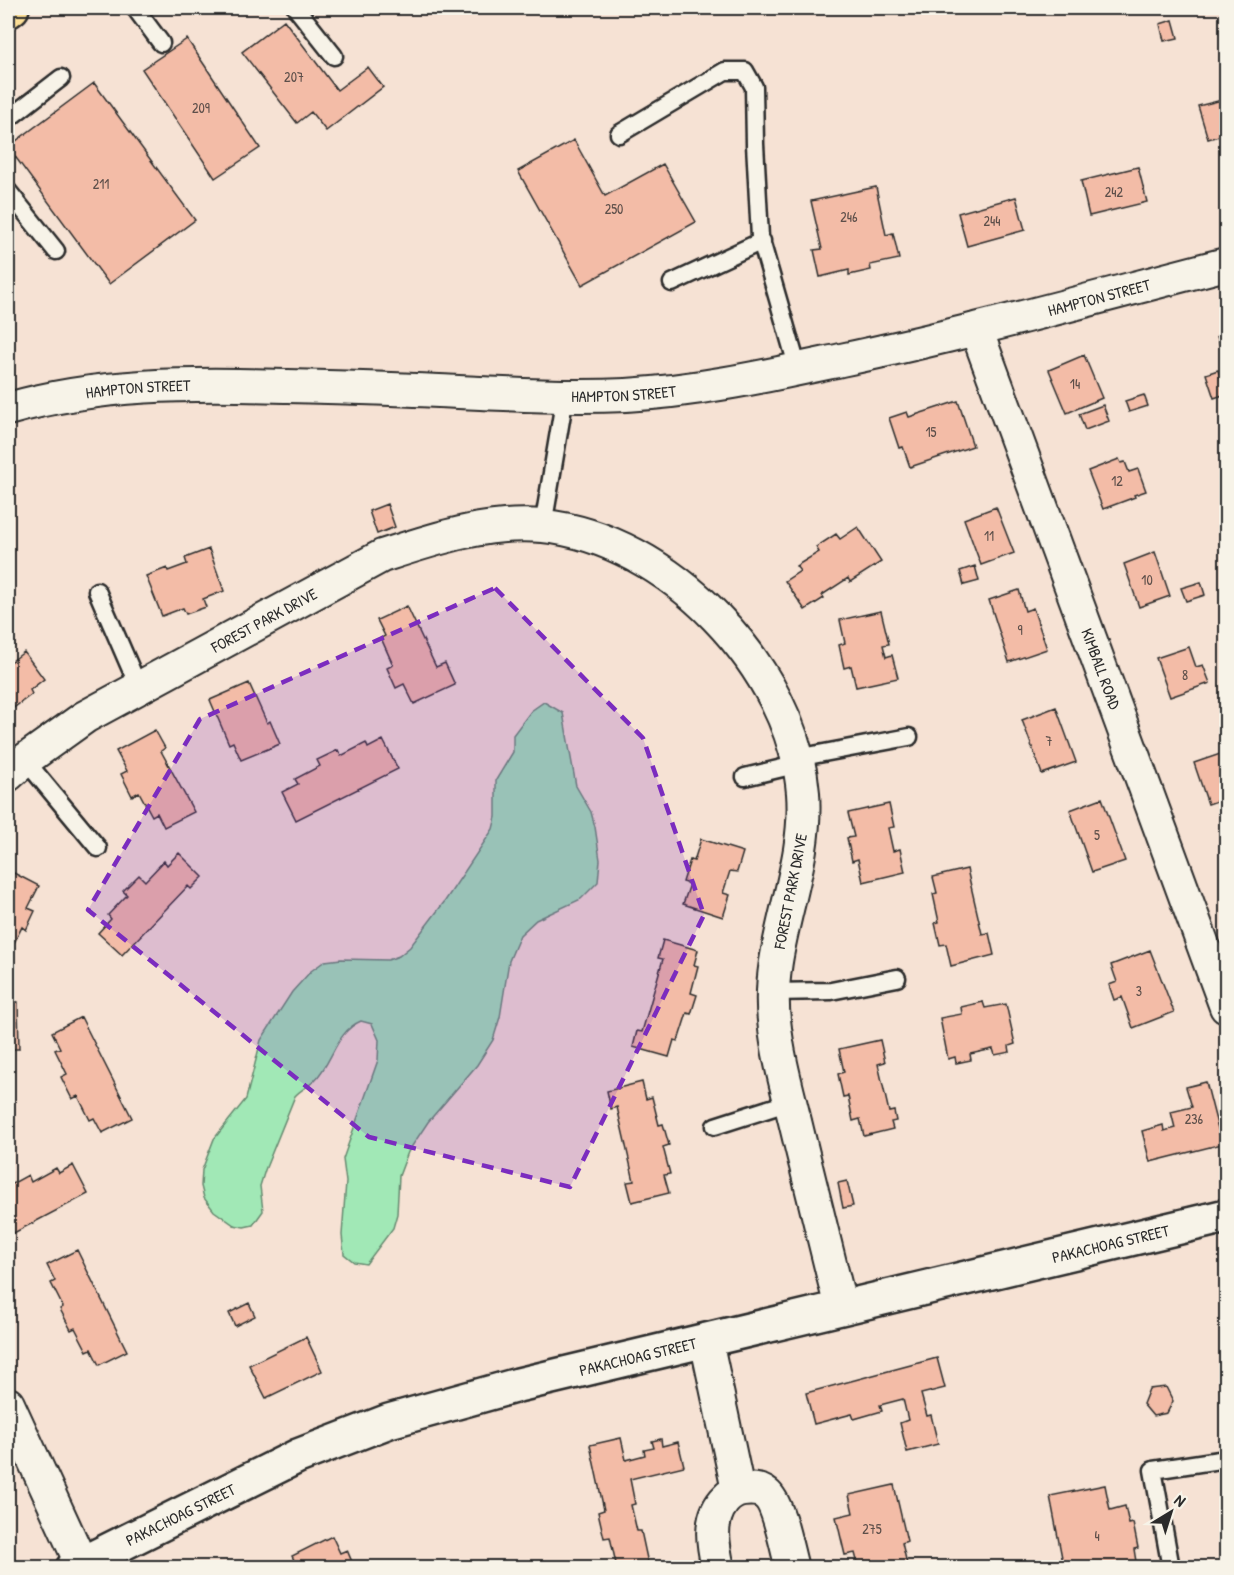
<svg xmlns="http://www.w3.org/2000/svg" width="1234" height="1575" font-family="'Patrick Hand',sans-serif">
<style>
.green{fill:#a1e8b6;stroke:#668a70;stroke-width:1.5}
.building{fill:#f3bca7;stroke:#2b2b2b;stroke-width:1.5}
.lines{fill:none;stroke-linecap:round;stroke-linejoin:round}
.lane-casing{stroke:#2b2b2b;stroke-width:21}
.street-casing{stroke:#2b2b2b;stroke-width:36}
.secondary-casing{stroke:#2b2b2b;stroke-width:38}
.primary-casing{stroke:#2b2b2b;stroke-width:38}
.lane{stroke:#f7f3e8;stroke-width:16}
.street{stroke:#f7f3e8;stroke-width:32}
.secondary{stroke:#f7f3e8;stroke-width:33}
.primary{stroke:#fcde96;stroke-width:33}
.marked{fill:#7b2cbf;fill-opacity:0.2;stroke:#7b2cbf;stroke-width:4.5;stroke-dasharray:12 8;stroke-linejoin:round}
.labels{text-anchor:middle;stroke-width:4.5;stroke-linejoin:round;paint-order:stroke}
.number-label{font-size:14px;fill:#5d4f4a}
.street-label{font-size:16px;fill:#2b2b2b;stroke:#f7f3e8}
</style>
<rect width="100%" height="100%" fill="#f6e2d4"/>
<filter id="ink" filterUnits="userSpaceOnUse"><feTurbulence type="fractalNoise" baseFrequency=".0167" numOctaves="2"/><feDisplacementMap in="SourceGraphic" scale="12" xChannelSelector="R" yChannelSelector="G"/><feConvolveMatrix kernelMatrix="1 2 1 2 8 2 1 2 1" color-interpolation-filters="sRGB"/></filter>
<g filter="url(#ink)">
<path class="green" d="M544 702 563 713 576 786 591 812 595 827 600 860 598 882 581 899 536 920 520 935 509 961 500 1017 493 1040 477 1065 428 1122 408 1152 399 1176 397 1214 393 1228 366 1264 354 1262 344 1254 342 1235 346 1182 343 1159 378 1060 379 1040 372 1024 361 1021C335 1032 333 1063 314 1081 308 1087 301 1089 295 1096L265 1170 260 1186 263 1211 253 1225 244 1227 234 1225 214 1211 204 1198 201 1186 202 1170 214 1139 246 1099 261 1040 292 992 311 971 325 961 341 959 388 960 399 956 410 947 445 901 493 829 496 817V780L513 752V735L531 711Z"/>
<path class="building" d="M284 20 337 90 368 67 383 87 326 131 311 112 297 123 242 52Z
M1173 20 1178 38 1164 41 1160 24Z
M187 39 260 148 215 178 142 69Z
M94 83 195 220 109 284 8 147Z
M1226 99V134L1208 139 1198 106Z
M574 140 605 196 663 164 696 222 582 285 518 171Z
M1138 167 1147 202 1089 216 1081 181Z
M876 187 886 235 893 233 899 259 870 265 871 270 849 275V270L820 277 814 250 822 249 811 201Z
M1016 197 1025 230 967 246 958 213Z
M1226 333V367L1217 336Z
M1084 355 1102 398 1067 413 1049 370Z
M1218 370 1226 394 1214 398 1206 374Z
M1144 395 1148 406 1129 412 1125 401Z
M958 401 973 446 910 467 903 447 899 448 889 418 907 412 909 417Z
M1103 405 1109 421 1085 430 1079 414Z
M1119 459 1121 463 1125 462 1129 472 1138 469 1146 491 1134 495 1135 497 1103 509 1088 471Z
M387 504 395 527 377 534 369 511Z
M996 507 1014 553 981 565 964 519Z
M858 527 881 562 850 582 848 578 822 595 824 598 805 610 785 581 800 571 796 566 819 552 816 547 836 534 840 539Z
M209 549 224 591 203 599 206 607 186 614 183 608 162 616 146 576 167 568 168 571 187 564 185 558Z
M1155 552 1170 596 1139 607 1124 564Z
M975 566 979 581 964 585 960 571Z
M1201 582 1205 595 1186 601 1181 588Z
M1019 590 1025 611 1033 608 1047 649 1009 662 989 600Z
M407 606 436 667 445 663 455 685 414 704 404 684 396 688 387 668 393 665 381 638 385 636 377 620Z
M881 611 889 644 883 645 886 657 892 655 898 678 856 687 851 666 844 668 839 645 845 643 840 620Z
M1189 647 1196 667 1203 665 1210 683 1170 697 1156 658Z
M24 652 44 679 30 690 32 694 11 710 14 714 8 719V664Z
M249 683 267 723 270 721 280 744 241 760 233 742 229 744 210 700Z
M1056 707 1076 762 1042 774 1022 720Z
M155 730 165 748 161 751 194 812 164 827 157 813 152 816 139 792 132 796 121 774 127 771 116 751Z
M383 740 398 769 296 820 282 792 298 784 295 779 320 766 317 760 338 750 341 756 366 743 368 748Z
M1226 752V798L1208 804 1194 763Z
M1102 798 1125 861 1092 872 1070 810Z
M889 804 894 827 888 828 893 851 900 849 905 872 863 882 858 859 852 861 847 838 854 837 848 813Z
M701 839 743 852 737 872 730 871 723 893 730 895 723 917 683 904 690 884 683 882 690 860 694 861Z
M179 853 203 877 191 889 188 886 122 955 98 933 111 919 108 915 127 895 123 891 139 875 145 881 164 861 167 865Z
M967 869 982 934 989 933 994 955 951 966 946 944 940 945 935 923 939 922 933 894 937 893 933 877Z
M8 870 39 886 28 908 35 911 26 930 22 927 11 949 8 947Z
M663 940 698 950 694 965 698 966 691 993 697 995 691 1014 687 1013 678 1041 674 1040 669 1057 633 1047 637 1031 642 1032 663 959 658 958Z
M1150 950 1174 1012 1133 1028 1122 997 1114 1000 1109 985 1117 982 1111 965Z
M8 1002H18L19 1049H8Z
M983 1002 985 1008 1006 1004 1015 1044 1009 1046 1010 1052 995 1055 993 1049 970 1054 971 1060 956 1063 955 1057 948 1059 940 1018 962 1014 961 1007Z
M81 1017 132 1118 102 1133 94 1118 90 1120 78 1096 72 1099 61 1077 67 1074 55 1050 60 1048 52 1032Z
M880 1040 885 1062 878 1064 889 1112 894 1111 896 1121 891 1122 893 1129 864 1136 860 1119 853 1121 848 1096 843 1097 838 1074 844 1072 839 1049Z
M642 1082 646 1099 652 1097 659 1125 663 1124 669 1145 663 1147 670 1174 664 1175 669 1193 632 1202 627 1182 634 1181 617 1107 611 1109 607 1091Z
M1206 1082 1222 1144 1150 1162 1142 1131 1163 1125 1164 1131 1175 1128 1171 1112 1192 1107 1186 1087Z
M73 1165 88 1194 8 1236V1193L10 1192 8 1186 28 1175 31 1182 56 1168 59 1173Z
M847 1181 853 1206 843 1208 838 1183Z
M77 1250 127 1351 99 1365 91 1349 87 1351 75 1328 71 1330 60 1309 63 1307 51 1283 55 1281 47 1265Z
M249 1303 255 1316 235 1326 229 1313Z
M306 1337 322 1371 266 1398 249 1365Z
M937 1358 945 1388 921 1394 927 1416 931 1415 938 1444 907 1452 900 1423 908 1420 903 1399 880 1405 882 1411 854 1419 852 1414 814 1424 806 1393Z
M1166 1387 1173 1401 1167 1413 1153 1416 1143 1404 1149 1389Z
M621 1438 626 1460 645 1455 644 1450 654 1448 652 1441 661 1439 662 1446 678 1442 684 1466 630 1479 635 1504 631 1505 637 1531H641L649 1568H617L610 1537 604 1538 598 1512 604 1510 590 1445Z
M894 1485 907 1541 902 1543 908 1568H859L855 1553 845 1555 836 1517 853 1513 849 1495Z
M1105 1485 1110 1510 1125 1506 1129 1524 1133 1523 1138 1548 1134 1549 1137 1568H1064L1050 1496Z
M332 1536 340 1553 347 1550 352 1562 341 1568H298L292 1556Z"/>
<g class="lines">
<g class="lane-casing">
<path id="lane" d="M135 8 161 43
M296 8 334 56
M8 119 61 78
M619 134 725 71H745L754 87 755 144 760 237 798 369
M8 191 56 251
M672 283 762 241
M543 526 565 396
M97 591 139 688
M797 758 909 737
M25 760 98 848
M745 777 799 764
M772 992 831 991 897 978
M715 1126 790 1102
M1171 1568 1153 1470 1226 1459"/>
</g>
<g class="street-casing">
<g id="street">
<path id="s1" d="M976 329 1226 1007"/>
<path id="s2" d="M8 409C98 383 192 383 285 386 328 387 372 388 415 390 486 393 556 398 626 395 699 391 770 375 841 360 970 333 1098 297 1226 264"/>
<path id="s3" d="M8 775 25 760 85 717 382 556C434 539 487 521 543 526 668 538 793 668 803 793 809 871 765 946 774 1020 778 1060 790 1099 799 1138 813 1194 827 1251 841 1308"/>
<path d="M706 1340 738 1490"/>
<path d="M8 1404 81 1563"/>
<path d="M718 1568C713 1545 708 1520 724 1501 729 1495 735 1491 743 1490 750 1489 760 1489 766 1494 779 1504 787 1551 792 1568"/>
</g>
</g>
<g class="secondary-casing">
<g id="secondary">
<path id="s4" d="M73 1568 298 1456 389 1421 518 1385 1226 1216"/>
</g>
</g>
<g class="primary-casing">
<path id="primary" d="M8 11 12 8"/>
</g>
<use href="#lane" class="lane"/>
<use href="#street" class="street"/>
<use href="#secondary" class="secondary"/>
<use href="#primary" class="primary"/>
</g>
</g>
<path class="marked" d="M495 588 643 738 704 915 570 1187 369 1137 88 910 200 719Z"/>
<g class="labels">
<g class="number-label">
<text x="294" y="82">207</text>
<text x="201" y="113">209</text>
<text x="101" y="189">211</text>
<text x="1114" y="197">242</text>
<text x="614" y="214">250</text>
<text x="849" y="222">246</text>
<text x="992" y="226">244</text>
<text x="1075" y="389">14</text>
<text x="931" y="437">15</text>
<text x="1117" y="486">12</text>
<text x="989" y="541">11</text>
<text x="1147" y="585">10</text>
<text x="1020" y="635">9</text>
<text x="1185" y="680">8</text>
<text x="1049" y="746">7</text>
<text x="1097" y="840">5</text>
<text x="1139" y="996">3</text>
<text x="1194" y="1124">236</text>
<text x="872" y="1534">275</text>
<text x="1097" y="1541">4</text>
</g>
<g class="street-label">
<text dy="6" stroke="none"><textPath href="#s2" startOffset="1104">HAMPTON STREET</textPath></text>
<text dy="6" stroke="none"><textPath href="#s2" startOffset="132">HAMPTON STREET</textPath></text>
<text dy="6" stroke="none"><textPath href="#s2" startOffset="618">HAMPTON STREET</textPath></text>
<text dy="6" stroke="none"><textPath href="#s3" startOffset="300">FOREST PARK DRIVE</textPath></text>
<text dy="6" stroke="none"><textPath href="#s1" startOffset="362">KIMBALL ROAD</textPath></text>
<text transform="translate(790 891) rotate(-79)" y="6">FOREST PARK DRIVE</text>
<text dy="6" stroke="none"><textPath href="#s4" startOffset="1092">PAKACHOAG STREET</textPath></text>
<text dy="6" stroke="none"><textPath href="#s4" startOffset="606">PAKACHOAG STREET</textPath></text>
<text dy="6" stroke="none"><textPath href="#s4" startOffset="120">PAKACHOAG STREET</textPath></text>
</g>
</g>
<rect width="1234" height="1575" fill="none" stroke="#f7f3e8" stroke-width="30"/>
<rect x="15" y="15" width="1204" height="1545" fill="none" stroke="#2b2b2b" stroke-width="2" filter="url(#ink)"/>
<g transform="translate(1171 1512) rotate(38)" stroke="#f7f3e8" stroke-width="4.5" paint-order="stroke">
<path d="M0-4.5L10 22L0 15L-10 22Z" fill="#2b2b2b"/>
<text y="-9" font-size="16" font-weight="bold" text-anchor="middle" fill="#2b2b2b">N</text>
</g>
</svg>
